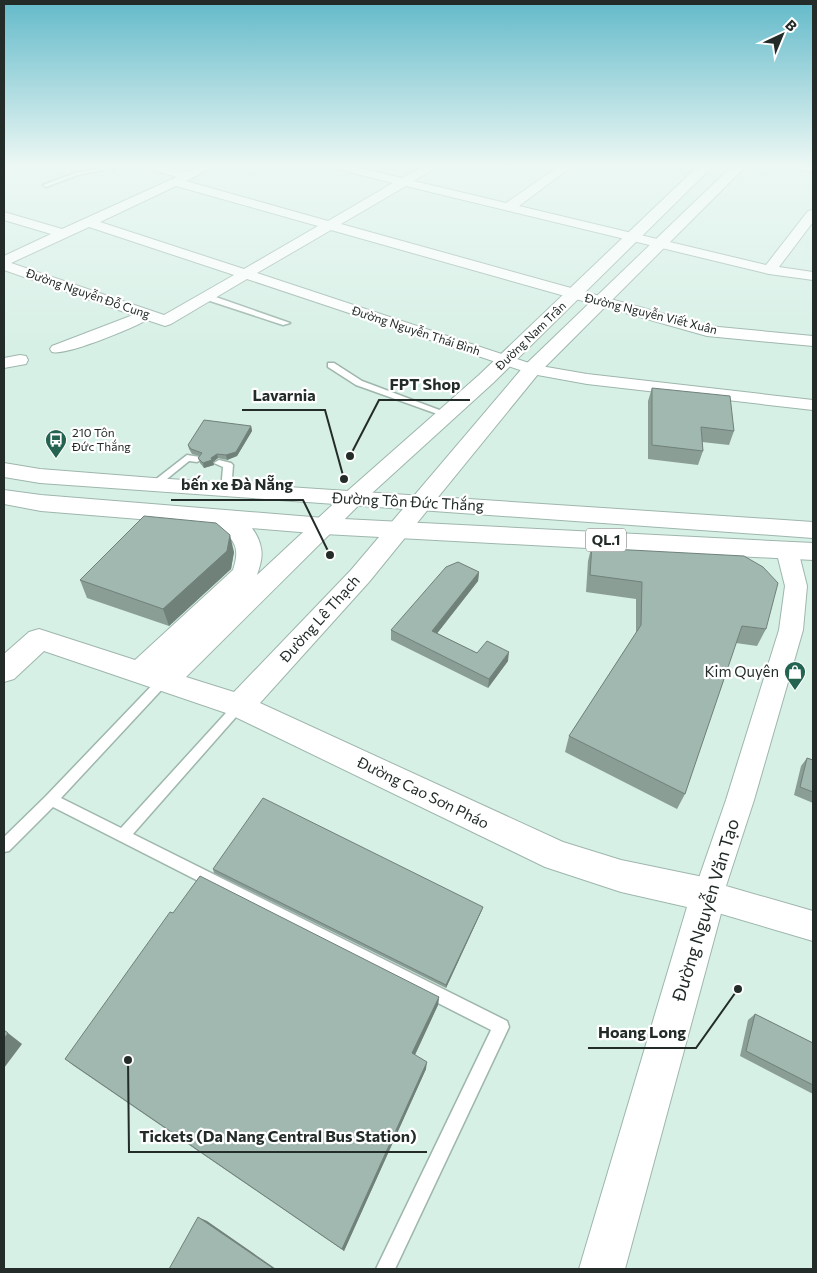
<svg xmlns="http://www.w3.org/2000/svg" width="817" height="1273" font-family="Commissioner,sans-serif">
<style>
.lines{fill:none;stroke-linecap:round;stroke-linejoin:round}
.lane-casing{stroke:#9eb6ac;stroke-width:3}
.street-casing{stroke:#9eb6ac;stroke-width:2}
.secondary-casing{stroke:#9eb6ac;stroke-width:2}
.highway-casing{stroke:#9eb6ac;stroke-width:2}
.lane{fill:#fff;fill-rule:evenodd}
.street{fill:#fff;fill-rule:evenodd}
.secondary{fill:#fff;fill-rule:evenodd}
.highway{fill:#fff;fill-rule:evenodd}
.wall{fill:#8a9e96}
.shaded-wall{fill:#70817a}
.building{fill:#a0b8af;stroke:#70817a}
.labels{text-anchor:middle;stroke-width:4.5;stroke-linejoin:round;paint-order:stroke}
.far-street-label{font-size:12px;fill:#232c28;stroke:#fff}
.far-poi-label{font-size:12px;fill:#232c28;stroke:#fff;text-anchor:start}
.shield{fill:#fff;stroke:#656b68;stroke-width:1}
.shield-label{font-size:14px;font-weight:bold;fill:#232c28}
.street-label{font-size:15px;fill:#232c28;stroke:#fff}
.poi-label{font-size:15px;fill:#232c28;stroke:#fff;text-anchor:end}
.near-street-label{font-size:18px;fill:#232c28;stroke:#fff}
.leader{fill:none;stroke:#232c28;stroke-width:2}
.callout-dot{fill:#232c28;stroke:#fff;stroke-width:2}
.callout-label{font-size:16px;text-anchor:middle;font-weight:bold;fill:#232c28;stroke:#fff;stroke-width:4.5;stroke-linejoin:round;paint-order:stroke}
</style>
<rect width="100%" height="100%" fill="#d7f0e6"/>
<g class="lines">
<g class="lane-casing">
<path id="lane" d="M106 167H117L78 175 46 187 43 185 75 173Z
M204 295H210L290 323 283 325 204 299Z
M328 363H334L362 381 450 414 446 417 443 416 356 385 328 367Z
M187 455 200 457 202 459 197 462 189 461 157 487H151V483Z
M219 460 231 463 233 465 231 491 226 494 221 491 223 467 214 463Z
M163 676 167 678 169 681 167 684 61 798 121 828 235 703 239 701 243 703 245 706 243 709 133 834 507 1021 509 1027 395 1269H376L491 1030 53 807 9 851 4 852V837L46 796 159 678Z"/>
</g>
<g class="street-casing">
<path id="street" d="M148 167H167L187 172 198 167H213L186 181 328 221 393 183 337 169 335 167H355L402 178 422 167H436L414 181 506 203 558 167H571L519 206 766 265 808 211 813 210V222L779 267 813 272V280L769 274 406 186 341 224 708 326 813 336V346L707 336 331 230 257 273 535 365 587 374 813 400V410L587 384 532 374 247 279 171 324 165 326 147 320C133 328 66 356 52 352L50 349 52 346 133 315 4 270V256L51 234 4 220V212L62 229 177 177 150 169ZM176 186 318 226 244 269 100 222ZM89 227 234 275 164 315 11 263Z
M797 167H813V172L799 169Z
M20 355 26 356 28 360 26 364 4 368V358Z
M787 543 795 545 798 550 807 586 803 630 754 800 726 886 813 911V941L708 910 697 905 693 895 726 800 779 630 785 586 776 550 779 545Z"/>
</g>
<g class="secondary-casing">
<path id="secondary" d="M697 167H712L493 383 360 504 186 677 234 692 351 570 525 365 731 167H745L539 373 369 582 260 703 563 842 621 860 708 878 720 883 726 895 625 1269H579L687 907 621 892 545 867 229 714 44 651 14 679 4 682V654L29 632 39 629 135 660 233 570C243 540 228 540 214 518L218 512C237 507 258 529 261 548 263 557 260 566 257 575L344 494 479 375Z"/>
</g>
<g class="highway-casing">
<path id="highway" d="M4 463 40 469 154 478 813 522V538L40 483 4 477Z
M4 490 41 495 324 518 813 543V560L324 534 41 511 4 504Z"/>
</g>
<use href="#lane" class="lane"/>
<use href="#street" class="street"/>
<use href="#secondary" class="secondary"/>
<use href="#highway" class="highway"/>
</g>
<path class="wall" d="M652 388 734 431 729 445 702 442 703 451 698 465 648 459V401Z
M251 426 252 431 237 456 227 460 218 458 213 462 214 465 204 468 200 463 198 458 200 456 192 454 189 449 188 445Z
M592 544 612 549 766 629 757 646 736 643 685 794 677 809 565 752 569 736 636 633V599L586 592 588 561Z
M234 552 231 569 169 626 87 598 80 580Z
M479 572 478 581 437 633 477 653 508 661 488 688 391 640V630Z
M807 758 813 760V803L794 795 801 766Z
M213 869 482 910 446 988 214 873Z
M173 913 439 997 438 1005 415 1055 426 1069 344 1251 74 1066 65 1059Z
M755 1014 813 1043V1094L740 1056 748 1020Z"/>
<path class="shaded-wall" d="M251 426 252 431 237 456 227 460 226 455Z
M217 454 218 458 213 462 214 465 204 468 203 463Z
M230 535 234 552 231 569 169 626 163 609Z
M479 572 478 581 432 640V631Z
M509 652 508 661 488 688 489 679Z
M483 907 482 910 446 988V985Z
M439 997 438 1005 412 1061V1053Z
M8 1033 22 1044 4 1068V1039Z
M427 1062 426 1069 344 1251 342 1249Z
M198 1217 207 1221 276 1269H274Z"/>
<path class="building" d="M652 388 730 396 734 431 701 427 703 451 652 445Z
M204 420 251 426 236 452 226 455 217 454 211 458 212 460 203 463 198 458 202 453 191 449 188 445Z
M144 516 216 523 230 535 227 551 163 609 80 580Z
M592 544 612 546V549L744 556 763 567 778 583 766 629 742 626 685 794 569 736 641 625 642 582 590 575Z
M458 562 479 572 432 631 477 653 487 641 509 652 489 679 391 630 446 567Z
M807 758 813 760V792L800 787Z
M263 798 483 907 446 985 213 869Z
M200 876 439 997 412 1053 427 1062 342 1249 65 1059 170 912 173 913Z
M755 1014 813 1043V1085L746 1051Z
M4 1030 8 1033 4 1039Z
M198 1217 274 1269H169Z"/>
<linearGradient id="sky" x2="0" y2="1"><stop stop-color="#63baca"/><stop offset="0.48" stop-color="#edf8f4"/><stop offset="1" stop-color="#edf8f4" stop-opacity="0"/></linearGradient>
<rect width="817" height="345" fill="url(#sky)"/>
<defs>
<g id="bus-pin" transform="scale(1.125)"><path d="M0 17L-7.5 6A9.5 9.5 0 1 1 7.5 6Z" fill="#246350" stroke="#fff"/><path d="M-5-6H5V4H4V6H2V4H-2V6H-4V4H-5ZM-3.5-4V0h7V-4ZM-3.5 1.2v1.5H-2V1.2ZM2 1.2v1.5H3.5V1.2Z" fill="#fff"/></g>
<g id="shop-pin" transform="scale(1.125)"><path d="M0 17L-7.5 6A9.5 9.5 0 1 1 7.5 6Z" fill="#246350" stroke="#fff"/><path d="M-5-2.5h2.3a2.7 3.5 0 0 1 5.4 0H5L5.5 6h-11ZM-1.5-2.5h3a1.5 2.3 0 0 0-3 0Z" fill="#fff"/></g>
</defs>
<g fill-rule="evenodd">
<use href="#bus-pin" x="56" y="440"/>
<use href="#shop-pin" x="795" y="672"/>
</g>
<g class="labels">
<g class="far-street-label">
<text transform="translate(88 294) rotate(19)" y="4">Đường Nguyễn Đỗ Cung</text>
<text transform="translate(651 314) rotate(14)" y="4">Đường Nguyễn Viết Xuân</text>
<text transform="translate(416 331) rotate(18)" y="4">Đường Nguyễn Thái Bình</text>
<text transform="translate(531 336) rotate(-44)" y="4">Đường Nam Trân</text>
</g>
<g class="far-poi-label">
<text x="72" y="437">210 Tôn<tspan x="72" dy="14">Đức Thắng</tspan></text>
</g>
<rect class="shield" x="586" y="528.5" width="40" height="23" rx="4"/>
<g class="shield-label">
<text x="606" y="545">QL.1</text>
</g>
<g class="street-label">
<text transform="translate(408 502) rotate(3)" y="5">Đường Tôn Đức Thắng</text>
<text transform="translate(320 619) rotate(-48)" y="5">Đường Lê Thạch</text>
<text transform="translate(423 793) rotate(26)" y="5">Đường Cao Sơn Pháo</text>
</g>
<g class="poi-label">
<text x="779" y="677">Kim Quyên</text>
</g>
<g class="near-street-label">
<text transform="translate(706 910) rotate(-73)" y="6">Đường Nguyễn Văn Tạo</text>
</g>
</g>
<path class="leader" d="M350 456L379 400H470M344 479L325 410H242M330 555L303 500H171M738 989L696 1048H588M128 1060L129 1152H427"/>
<g class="callout-dot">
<circle cx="350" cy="456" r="5"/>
<circle cx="344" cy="479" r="5"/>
<circle cx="330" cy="555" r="5"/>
<circle cx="738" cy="989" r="5"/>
<circle cx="128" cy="1060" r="5"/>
</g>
<g class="callout-label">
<text x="425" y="390">FPT Shop</text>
<text x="284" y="401">Lavarnia</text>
<text x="237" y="490">bến xe Đà Nẵng</text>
<text x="642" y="1038">Hoang Long</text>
<text x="278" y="1142">Tickets (Da Nang Central Bus Station)</text>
</g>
<rect width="817" height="1273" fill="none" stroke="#232c28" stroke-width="10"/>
<g transform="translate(782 35) rotate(44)" stroke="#ffffff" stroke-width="4" paint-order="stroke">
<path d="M0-4L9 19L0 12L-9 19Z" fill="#232c28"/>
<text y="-8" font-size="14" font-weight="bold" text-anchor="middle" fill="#232c28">B</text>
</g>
</svg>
